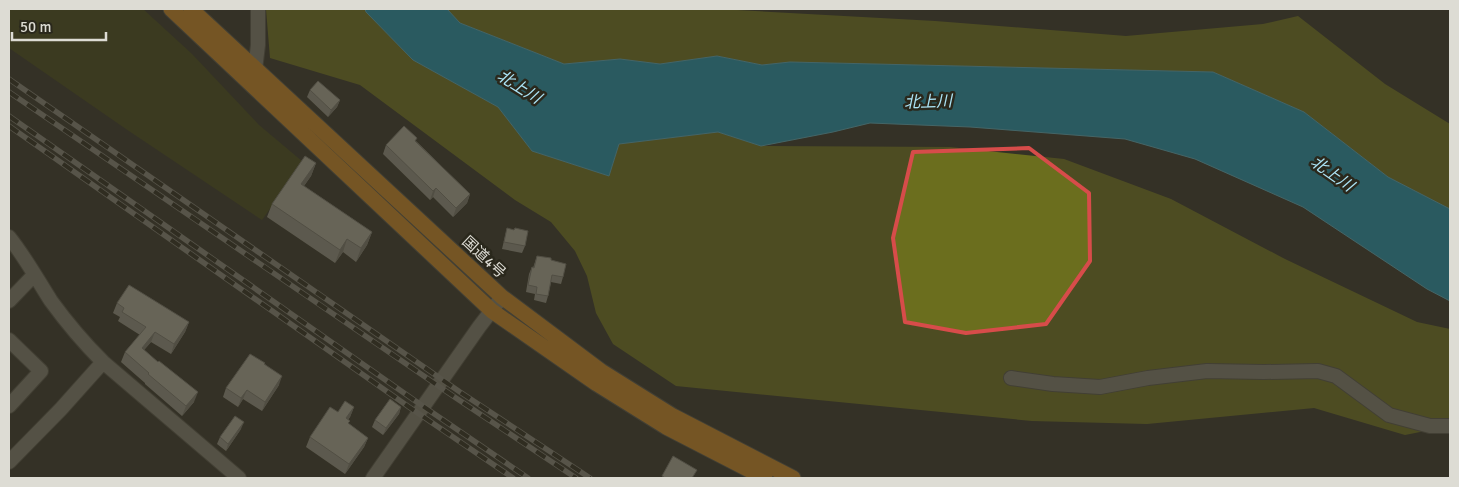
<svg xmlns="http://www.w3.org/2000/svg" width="1459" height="487" font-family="Signika,'Noto Sans JP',sans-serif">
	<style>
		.green { fill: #434619 }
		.forest { fill: #6b6e1e }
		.water { fill: #1e8ca7; stroke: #57a4b4 }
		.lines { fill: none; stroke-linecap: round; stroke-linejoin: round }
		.minor-casing { stroke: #525045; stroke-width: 16 }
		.highway-casing { stroke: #525045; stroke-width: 17 }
		.minor { stroke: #7b796a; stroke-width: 14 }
		.highway { stroke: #c38223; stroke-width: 15 }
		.rail-casing { stroke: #807f74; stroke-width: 5.5 }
		.rail { stroke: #2a281c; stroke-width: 4; stroke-dasharray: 11; stroke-linecap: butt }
		.wall { fill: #8d8b7e }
		.shaded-wall { fill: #737167 }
		.building { fill: #a4a293; stroke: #737167 }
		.marked { fill: none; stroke: #d74c4a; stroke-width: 4; stroke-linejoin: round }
		.labels { text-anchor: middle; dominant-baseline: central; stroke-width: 5; stroke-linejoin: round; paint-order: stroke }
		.street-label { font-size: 15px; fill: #dddcd4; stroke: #2a281c }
		.water-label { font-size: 16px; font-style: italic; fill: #ace4f6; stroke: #2a281c }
	</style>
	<rect width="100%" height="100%" fill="#343226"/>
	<!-- green -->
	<path class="green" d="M 9,9 L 143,9 L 192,54 L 259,125 L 303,162 L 262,220 L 126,129 L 9,48 Z"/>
	<!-- forest -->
	<path class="forest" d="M 266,9 L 365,9 L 366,12 L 413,60 L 498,107 L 532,151 L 609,176 L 619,144 L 718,132 L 761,146 L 950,147 L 1064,159 L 1171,199 L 1285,259 L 1417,322 L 1450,329 L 1450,426 L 1405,435 L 1314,408 L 1147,424 L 1032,421 L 676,386 L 613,344 L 596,313 L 587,276 L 575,251 L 551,222 L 515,200 L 360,85 L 270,58 Z
		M 447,9 L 719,9 L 935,21 L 1126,36 L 1263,24 L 1298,16 L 1385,84 L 1450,124 L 1450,209 L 1388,177 L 1304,112 L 1213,72 L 790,62 L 762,65 L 717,56 L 660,64 L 620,59 L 564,64 L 460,23 Z"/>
	<!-- water -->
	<path class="water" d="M 365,9 L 447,9 L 460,23 L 564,64 L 620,59 L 660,64 L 717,56 L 762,65 L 790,62 L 1213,72 L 1304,112 L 1388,177 L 1450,209 L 1450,301 L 1427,289 L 1303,207 L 1195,159 L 1125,139 L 970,127 L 870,123 L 833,132 L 761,146 L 718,132 L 619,144 L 609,176 L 532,151 L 498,107 L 413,60 L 366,12 Z"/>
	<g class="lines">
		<defs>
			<path id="minor" d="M 254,78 L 258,45 L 258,9
				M 9,237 C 25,257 37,279 51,301 C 67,323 84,343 103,362 L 239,478
				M 9,301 L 34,275
				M 9,340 L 41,371 L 9,406
				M 1011,378 L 1053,384 L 1100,387 L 1148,378 L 1207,371 L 1264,372 L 1318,371 L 1336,376 L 1389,415 L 1430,426 L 1450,426
				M 9,462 L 61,409 L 103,362
				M 373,478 L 479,327 L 502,297"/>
			<path id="highway" d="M 171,9 L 492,311 L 597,384 L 666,427 L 765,478
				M 191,9 L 502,297 L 601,371 L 673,416 L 793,478"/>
		</defs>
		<!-- minor casing -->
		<use href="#minor" class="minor-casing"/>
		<!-- highway casing -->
		<use href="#highway" class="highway-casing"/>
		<!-- minor -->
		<use href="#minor" class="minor"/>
		<!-- highway -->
		<use href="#highway" class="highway"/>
		<defs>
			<path id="rail" d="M 9,79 L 460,392 L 590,478
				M 9,92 L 456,398 L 576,478
				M 9,116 L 414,400 L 528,478
				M 9,126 L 409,407 L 513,478"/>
		</defs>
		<!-- rail casing -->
		<use href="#rail" class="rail-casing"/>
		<!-- rail -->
		<use href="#rail" class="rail"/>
	</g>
	<!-- wall -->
	<path class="wall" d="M 310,90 L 340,100 L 337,107 L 328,117 L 307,97 Z
		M 416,141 L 470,194 L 467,203 L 453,217 L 433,197 L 430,200 L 383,154 L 386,145 Z
		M 316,163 L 311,176 L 304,186 L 372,232 L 367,245 L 356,262 L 343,252 L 335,263 L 267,217 L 272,204 Z
		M 507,228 L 525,246 L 522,253 L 502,249 Z
		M 537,256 L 551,260 L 563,277 L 561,284 L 551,282 L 548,296 L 546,303 L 534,300 L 535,294 L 526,292 L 529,274 L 532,267 L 533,268 Z
		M 117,303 L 189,322 L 185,332 L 171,354 L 151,342 L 144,350 L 194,402 L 182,416 L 145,384 L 145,383 L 121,362 L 125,352 L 140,335 L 118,321 L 120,317 L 113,313 Z
		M 265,364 L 279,385 L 262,411 L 243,399 L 238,407 L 223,397 L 226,388 Z
		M 354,407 L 350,417 L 348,420 L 349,424 L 368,438 L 364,447 L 345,474 L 306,447 L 310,437 L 338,412 Z
		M 401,407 L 399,414 L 383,435 L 372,427 L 375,420 Z
		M 241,429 L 226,451 L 217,444 L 220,437 Z"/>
	<!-- shaded-wall -->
	<path class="shaded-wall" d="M 340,100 L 337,107 L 328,117 L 331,110 Z
		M 316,163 L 311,176 L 296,197 L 301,184 Z
		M 436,188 L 433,197 L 430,200 L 433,191 Z
		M 470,194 L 467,203 L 453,217 L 456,208 Z
		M 372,232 L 367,245 L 356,262 L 361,248 Z
		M 347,239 L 343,252 L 335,263 L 340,250 Z
		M 189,322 L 185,332 L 171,354 L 174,344 Z
		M 155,332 L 151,342 L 138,357 L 142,348 Z
		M 282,376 L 279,385 L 262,411 L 265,402 Z
		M 247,390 L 243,399 L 238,407 L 241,398 Z
		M 198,392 L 194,402 L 182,416 L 186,406 Z
		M 354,407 L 350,417 L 342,428 L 346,418 Z
		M 401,407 L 399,414 L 383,435 L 386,428 Z
		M 244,422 L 241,429 L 226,451 L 228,444 Z
		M 368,438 L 364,447 L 345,474 L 349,464 Z"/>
	<!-- building -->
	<path class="building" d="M 318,81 L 340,100 L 331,110 L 310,90 Z
		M 404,126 L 417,138 L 415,141 L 470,194 L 456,208 L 436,188 L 433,191 L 386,145 Z
		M 305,156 L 316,163 L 301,184 L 372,232 L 361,248 L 347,239 L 340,250 L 272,204 Z
		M 507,228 L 514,230 L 515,228 L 528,231 L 525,246 L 504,242 Z
		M 537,256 L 551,258 L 551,260 L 566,264 L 563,277 L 552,275 L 548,296 L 536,294 L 537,287 L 528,285 L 532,267 L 534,268 Z
		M 129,285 L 189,322 L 174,344 L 155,332 L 142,348 L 158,362 L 159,361 L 198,392 L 186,406 L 148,374 L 149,373 L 125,352 L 146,327 L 122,312 L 124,308 L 117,303 Z
		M 250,354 L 265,363 L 264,364 L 282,376 L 265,402 L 247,390 L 241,398 L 226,388 Z
		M 390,399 L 401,407 L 386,428 L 375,420 Z
		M 345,401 L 354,407 L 346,418 L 350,421 L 348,423 L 368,438 L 349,464 L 310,437 L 330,407 L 338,412 Z
		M 235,416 L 244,422 L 228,444 L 220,437 Z
		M 673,456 L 697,470 L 692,478 L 665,478 L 662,476 Z"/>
	<!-- marked area -->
	<path d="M0 0H1459V487H0ZM 1029,148 L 1089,193 L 1090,261 L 1046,324 L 966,333 L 905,322 L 893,238 L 913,152 Z" fill="#343226" fill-opacity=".55" fill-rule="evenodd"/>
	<path class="marked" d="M 1029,148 L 1089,193 L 1090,261 L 1046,324 L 966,333 L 905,322 L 893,238 L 913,152 Z"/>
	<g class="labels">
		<!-- street labels -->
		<g class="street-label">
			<text transform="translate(484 257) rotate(43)">国道4号</text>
		</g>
		<!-- water labels -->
		<g class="water-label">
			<text transform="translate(519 87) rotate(32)">北上川</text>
			<text transform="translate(928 102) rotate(-2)">北上川</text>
			<text transform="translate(1332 174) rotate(35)">北上川</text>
		</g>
	</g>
	<!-- border -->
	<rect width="1459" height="487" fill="none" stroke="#dddcd4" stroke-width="20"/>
	<!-- scale -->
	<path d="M12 32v8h94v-8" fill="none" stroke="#dddcd4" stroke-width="2.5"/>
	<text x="20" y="32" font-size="15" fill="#dddcd4" stroke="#2a281c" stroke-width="4" paint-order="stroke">50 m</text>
</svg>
